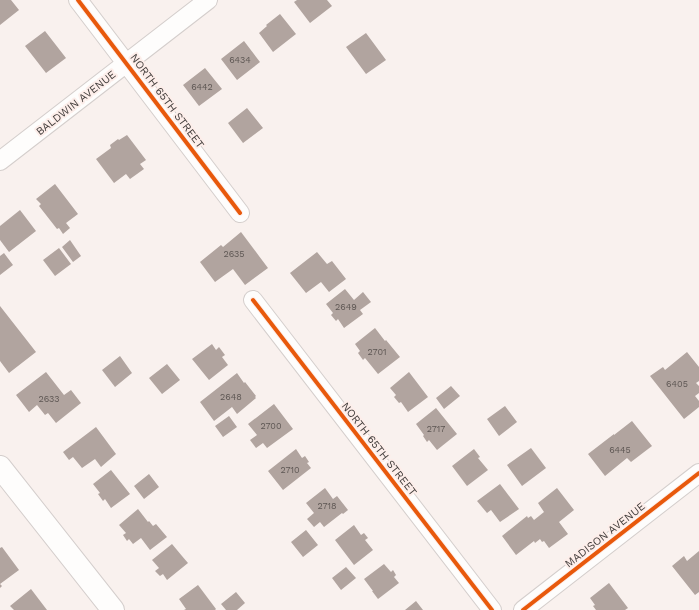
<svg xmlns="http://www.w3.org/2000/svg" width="699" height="610" font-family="'Work Sans',sans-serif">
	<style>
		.building { fill: #b1a49f }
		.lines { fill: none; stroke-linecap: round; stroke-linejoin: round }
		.street-casing { stroke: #d4cecc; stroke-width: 20 }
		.secondary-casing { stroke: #d4cecc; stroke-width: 24 }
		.street { stroke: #fefdfc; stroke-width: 18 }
		.secondary { stroke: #fefdfc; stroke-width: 22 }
		.cycleway-casing { stroke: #fdeeea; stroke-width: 6 }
		.cycleway { stroke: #e8590c; stroke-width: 4 }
		.labels { text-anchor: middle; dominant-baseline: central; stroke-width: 4; stroke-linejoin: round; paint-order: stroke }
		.number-label { font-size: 9px; fill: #5d5653 }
		.street-label { font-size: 11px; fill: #413c3a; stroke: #fdeeea }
	</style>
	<rect width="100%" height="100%" fill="#f9f1ee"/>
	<!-- building -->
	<path class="building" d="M 0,0 L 11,0 L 19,10 L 0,25 Z
		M 297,0 L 327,0 L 332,6 L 310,23 L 294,2 Z
		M 280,14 L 296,34 L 273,52 L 259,33 L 267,26 L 266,25 Z
		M 45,31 L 66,58 L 46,73 L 25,46 Z
		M 366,33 L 386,60 L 366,74 L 346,47 Z
		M 244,41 L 260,62 L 237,80 L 221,59 Z
		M 205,68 L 222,89 L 199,106 L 183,85 Z
		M 247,108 L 263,128 L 243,143 L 228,123 Z
		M 127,135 L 146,160 L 140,164 L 144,169 L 130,179 L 126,174 L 114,183 L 96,159 L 111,148 L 110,145 L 118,139 L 119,140 Z
		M 55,184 L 78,214 L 66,223 L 70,228 L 63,234 L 59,228 L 57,229 L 39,206 L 41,204 L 36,199 Z
		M 20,210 L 36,231 L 9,252 L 0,240 L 0,226 Z
		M 241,232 L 268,268 L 245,285 L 233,269 L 215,282 L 200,262 L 221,245 L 223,247 Z
		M 70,240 L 81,256 L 73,262 L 62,247 Z
		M 59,248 L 71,264 L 55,276 L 43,260 Z
		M 317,252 L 327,264 L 332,261 L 346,279 L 329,292 L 321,282 L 306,293 L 290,273 Z
		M 4,253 L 13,265 L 0,275 L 0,256 Z
		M 345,289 L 354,300 L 363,292 L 371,302 L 360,310 L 363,314 L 344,328 L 338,319 L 336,321 L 331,315 L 333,313 L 326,304 Z
		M 0,306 L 36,352 L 9,373 L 0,361 Z
		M 375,328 L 385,341 L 386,340 L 400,357 L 378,374 L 365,358 L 363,360 L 358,353 L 360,351 L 355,344 Z
		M 212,344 L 216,350 L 219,347 L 225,355 L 222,357 L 228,365 L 209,380 L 192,359 Z
		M 687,352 L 699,367 L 699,381 L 696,383 L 699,386 L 699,393 L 695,396 L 699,401 L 699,407 L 684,419 L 650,376 L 663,367 L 665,370 Z
		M 120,356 L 132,373 L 115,387 L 102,370 Z
		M 167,364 L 180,380 L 162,394 L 149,378 Z
		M 46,372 L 64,395 L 71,390 L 81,403 L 56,423 L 48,413 L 45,415 L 37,405 L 29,412 L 16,395 Z
		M 409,372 L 428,397 L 408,412 L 401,402 L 399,403 L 394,397 L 396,395 L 390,388 Z
		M 237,373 L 244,383 L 245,382 L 256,396 L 255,397 L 256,398 L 237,414 L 232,407 L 214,421 L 200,402 Z
		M 451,386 L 460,396 L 444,409 L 436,398 Z
		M 274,404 L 293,429 L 267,448 L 263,443 L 256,448 L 250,440 L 257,435 L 248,424 Z
		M 505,406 L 517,422 L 499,436 L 487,419 Z
		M 436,408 L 457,434 L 437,450 L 429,440 L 427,442 L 423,436 L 424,435 L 416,424 Z
		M 229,416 L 237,427 L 223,437 L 215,426 Z
		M 632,421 L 652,446 L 631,462 L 627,458 L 605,476 L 588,454 L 614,434 L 614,435 Z
		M 96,427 L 116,454 L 101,467 L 95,459 L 82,468 L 73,457 L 69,460 L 63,452 Z
		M 531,448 L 546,468 L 522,486 L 507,465 Z
		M 296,449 L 302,458 L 305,456 L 309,462 L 307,463 L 311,468 L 283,490 L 268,471 Z
		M 474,449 L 480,457 L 478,458 L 488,470 L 467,486 L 452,466 Z
		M 111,470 L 130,494 L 111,508 L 105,499 L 103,501 L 98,494 L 100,493 L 93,484 Z
		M 149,474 L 159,487 L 144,499 L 134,486 Z
		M 500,484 L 519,509 L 500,522 L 491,510 L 487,513 L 477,501 Z
		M 325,488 L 333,499 L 337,496 L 348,510 L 343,514 L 342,513 L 324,527 L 320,522 L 314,527 L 307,519 L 314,513 L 306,503 Z
		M 557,488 L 574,510 L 559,522 L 568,534 L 549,548 L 544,541 L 542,542 L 540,539 L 535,543 L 534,541 L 516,555 L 502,536 L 527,516 L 528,518 L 531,516 L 534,520 L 544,512 L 538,503 Z
		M 138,509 L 148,522 L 149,521 L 153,526 L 156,524 L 167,537 L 150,550 L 141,538 L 133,544 L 129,539 L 127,541 L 123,535 L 126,533 L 119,525 Z
		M 354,525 L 361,535 L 364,533 L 368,538 L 365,540 L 373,550 L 354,565 L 335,540 Z
		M 306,530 L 318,545 L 303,557 L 291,542 Z
		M 172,544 L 182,556 L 188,563 L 167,580 L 163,574 L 160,576 L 155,571 L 159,568 L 152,560 Z
		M 2,547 L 19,570 L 0,584 L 2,586 L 0,588 L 0,548 Z
		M 699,551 L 699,592 L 695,595 L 672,566 L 684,556 L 687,561 Z
		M 384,564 L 391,572 L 393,570 L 396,575 L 394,577 L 399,583 L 378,599 L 372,591 L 373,591 L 364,579 Z
		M 346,567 L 356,578 L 341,590 L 332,578 Z
		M 609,583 L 628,608 L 625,610 L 596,610 L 593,606 L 595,605 L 590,598 Z
		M 198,585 L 216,609 L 215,610 L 184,610 L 186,609 L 179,599 Z
		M 31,589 L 47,610 L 14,610 L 10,606 Z
		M 236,592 L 245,603 L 237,610 L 226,610 L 221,604 Z
		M 416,601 L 423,610 L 405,610 Z"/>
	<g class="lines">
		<defs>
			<path id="street" d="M 78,0 L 240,213
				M 0,161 L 208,0
				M 253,300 L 492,610
				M 523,610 L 699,473"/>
			<path id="secondary" d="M 0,467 L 113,610"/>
		</defs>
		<!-- street casing -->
		<use href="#street" class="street-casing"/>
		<!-- secondary casing -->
		<use href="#secondary" class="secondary-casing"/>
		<!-- street -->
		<use href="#street" class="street"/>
		<!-- secondary -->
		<use href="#secondary" class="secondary"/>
		<defs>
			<path id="cycleway" d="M 78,0 L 240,213
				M 253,300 L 492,610
				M 523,610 L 699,473"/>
		</defs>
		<!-- cycleway casing -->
		<use href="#cycleway" class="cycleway-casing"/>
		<!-- cycleway -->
		<use href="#cycleway" class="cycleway"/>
	</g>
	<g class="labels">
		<!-- number labels -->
		<g class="number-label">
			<text x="240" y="60">6434</text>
			<text x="202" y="87">6442</text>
			<text x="234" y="254">2635</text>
			<text x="346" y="307">2649</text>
			<text x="377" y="352">2701</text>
			<text x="677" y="384">6405</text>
			<text x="231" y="397">2648</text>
			<text x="49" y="399">2633</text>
			<text x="271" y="426">2700</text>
			<text x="436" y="429">2717</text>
			<text x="620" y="450">6445</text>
			<text x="290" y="470">2710</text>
			<text x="327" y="506">2718</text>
		</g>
		<!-- street labels -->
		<g class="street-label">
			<text transform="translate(167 101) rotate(53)">NORTH 65TH STREET</text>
			<text transform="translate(76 103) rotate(-38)">BALDWIN AVENUE</text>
			<text transform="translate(379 449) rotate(52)">NORTH 65TH STREET</text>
			<text transform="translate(605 535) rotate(-38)">MADISON AVENUE</text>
		</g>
	</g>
</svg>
